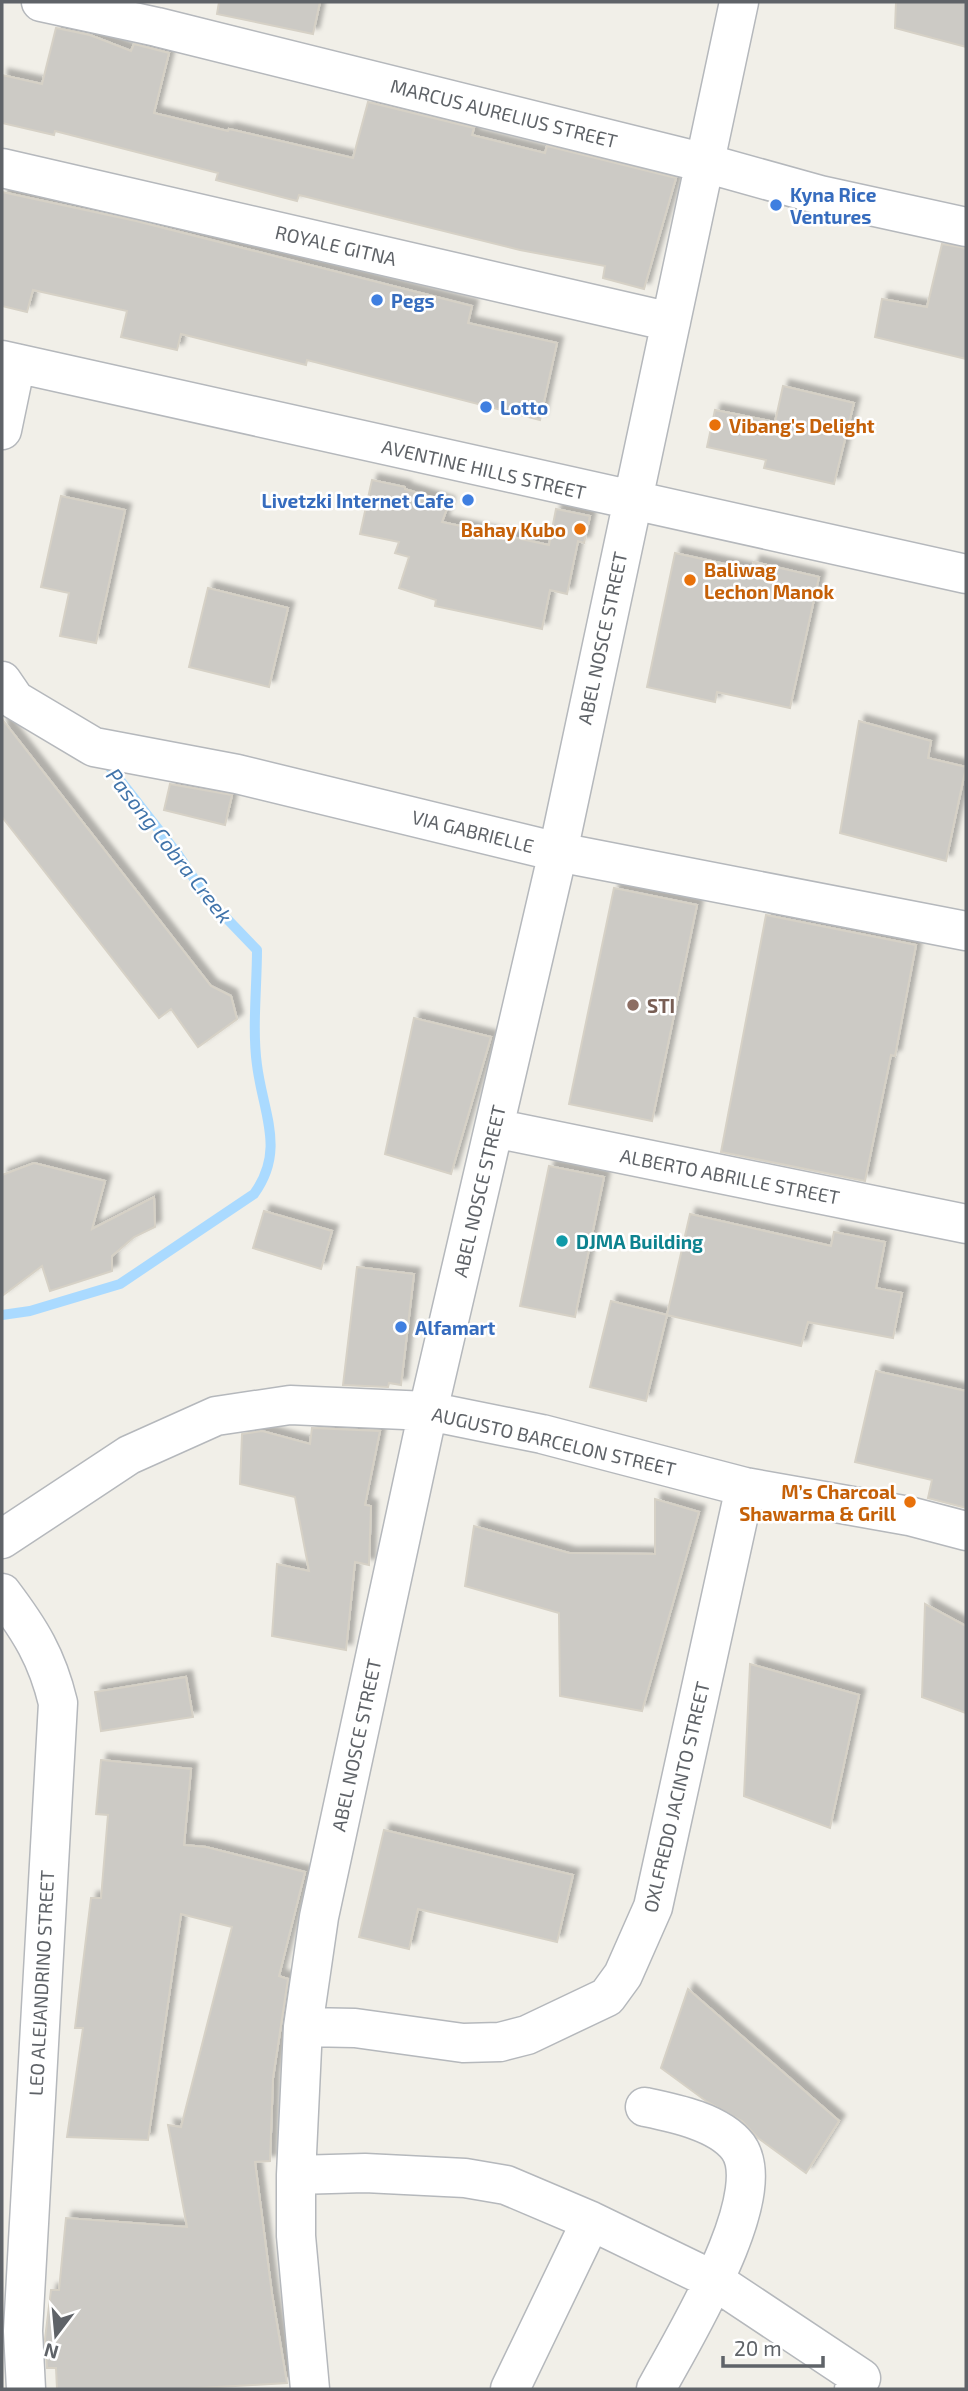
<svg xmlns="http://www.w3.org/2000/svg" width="968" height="2391" font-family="'Exo 2',sans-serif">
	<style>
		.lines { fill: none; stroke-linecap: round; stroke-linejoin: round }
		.stream { stroke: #aadaff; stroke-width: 10 }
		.building { fill: #cccac5; stroke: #d6d1c6; stroke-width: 2; filter: url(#shadow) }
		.minor-casing { stroke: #b5b8bc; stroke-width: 41 }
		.minor { stroke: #fff; stroke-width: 38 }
		.shop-dot { fill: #3f7fe0; stroke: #fff; stroke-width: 2.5 }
		.food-dot { fill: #e8710a; stroke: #fff; stroke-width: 2.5 }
		.education-dot { fill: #8d6e63; stroke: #fff; stroke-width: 2.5 }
		.culture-dot { fill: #0f9aa8; stroke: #fff; stroke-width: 2.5 }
		.labels { text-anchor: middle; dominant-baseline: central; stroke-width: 5; stroke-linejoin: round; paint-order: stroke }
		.street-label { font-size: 19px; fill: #5f6368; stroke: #fff }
		.shop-label { font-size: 19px; font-weight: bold; fill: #366cbe; stroke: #fff; text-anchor: start }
		.food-label { font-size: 19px; font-weight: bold; fill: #c56008; stroke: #fff; text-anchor: start }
		.education-label { font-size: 19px; font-weight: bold; fill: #785e54; stroke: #fff; text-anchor: start }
		.culture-label { font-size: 19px; font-weight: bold; fill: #0d838f; stroke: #fff; text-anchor: start }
		.water-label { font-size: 21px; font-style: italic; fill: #4174aa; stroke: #fff }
	</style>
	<defs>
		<filter id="shadow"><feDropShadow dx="6" dy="-6" stdDeviation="2" flood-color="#0004"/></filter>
	</defs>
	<rect width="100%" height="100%" fill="#f1efe8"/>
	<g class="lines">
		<!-- stream -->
		<path class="stream" d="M 2,1315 L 30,1311 L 120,1284 L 254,1194 C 286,1150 263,1113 257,1065 C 252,1030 257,986 257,950 L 207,898 L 177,853 L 105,761"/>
	</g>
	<!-- building -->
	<path class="building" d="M 219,2 L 320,2 L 313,34 L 217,14 Z
		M 896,2 L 966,2 L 966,47 L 895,28 Z
		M 56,28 L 90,35 L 131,51 L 134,44 L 169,53 L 154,113 L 228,131 L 229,129 L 353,158 L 368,102 L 474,128 L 472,135 L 545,153 L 547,146 L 676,178 L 644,289 L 603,278 L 605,266 L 520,250 L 299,195 L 297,201 L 216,180 L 218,173 L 55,131 L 54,135 L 2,123 L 2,75 L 42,84 Z
		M 2,192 L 136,221 L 472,306 L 468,323 L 557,343 L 540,420 L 307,360 L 306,365 L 181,334 L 177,350 L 121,337 L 127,311 L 33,290 L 27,312 L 2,306 Z
		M 942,244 L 966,248 L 966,359 L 875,337 L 882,299 L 927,307 Z
		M 783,386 L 854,403 L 834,484 L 764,468 L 766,460 L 707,447 L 715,410 L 775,422 Z
		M 372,480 L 405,487 L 405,489 L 449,503 L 442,522 L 549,545 L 556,509 L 590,516 L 584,543 L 578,541 L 567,594 L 550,590 L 542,629 L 435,606 L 436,600 L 399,588 L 409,557 L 395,553 L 399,542 L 360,534 Z
		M 61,496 L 125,510 L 96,643 L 60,636 L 69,593 L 41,587 Z
		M 675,553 L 752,570 L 754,562 L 819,577 L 790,708 L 717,692 L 715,702 L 647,687 Z
		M 208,588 L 288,608 L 269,687 L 189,667 Z
		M 2,719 L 211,986 L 231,996 L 237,1019 L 198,1047 L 171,1009 L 159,1018 L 2,817 Z
		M 859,721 L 931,741 L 928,758 L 966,767 L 946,861 L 840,833 Z
		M 170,784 L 232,795 L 225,825 L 164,810 Z
		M 614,888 L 697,905 L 652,1121 L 569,1104 Z
		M 766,915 L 916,945 L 895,1056 L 891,1055 L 865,1181 L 721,1152 Z
		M 414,1018 L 491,1037 L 451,1174 L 385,1154 Z
		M 34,1163 L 105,1181 L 92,1229 L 154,1197 L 155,1227 L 134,1237 L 112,1256 L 112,1271 L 50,1291 L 42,1266 L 2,1296 L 2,1175 Z
		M 549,1166 L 604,1177 L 575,1317 L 520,1306 Z
		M 264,1211 L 332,1231 L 321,1269 L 253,1248 Z
		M 690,1214 L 831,1246 L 834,1232 L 885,1242 L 876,1288 L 902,1293 L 893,1338 L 808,1322 L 801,1346 L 667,1315 Z
		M 357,1267 L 414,1274 L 401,1385 L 389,1383 L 388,1387 L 343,1385 Z
		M 611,1301 L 667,1315 L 646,1401 L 590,1387 Z
		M 876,1371 L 966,1391 L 966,1508 L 928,1498 L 932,1480 L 855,1462 Z
		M 312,1428 L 380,1431 L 365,1505 L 371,1506 L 369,1565 L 355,1562 L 346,1650 L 272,1636 L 277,1564 L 309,1571 L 295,1497 L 240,1484 L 242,1434 L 262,1431 L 310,1444 Z
		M 655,1499 L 699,1512 L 642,1711 L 560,1696 L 559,1613 L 465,1586 L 474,1526 L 569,1553 L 655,1554 Z
		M 925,1604 L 966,1626 L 966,1713 L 922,1697 Z
		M 750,1664 L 859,1695 L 830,1828 L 744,1796 Z
		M 186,1677 L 193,1717 L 101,1731 L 95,1692 Z
		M 101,1760 L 191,1769 L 184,1845 L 206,1847 L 305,1872 L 279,1976 L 288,1979 L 273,2078 L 270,2161 L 255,2162 L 272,2294 L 287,2383 L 183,2389 L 57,2389 L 56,2368 L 47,2368 L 45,2339 L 51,2290 L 59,2290 L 66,2218 L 187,2227 L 168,2125 L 181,2127 L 232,1927 L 181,1914 L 148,2140 L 67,2137 L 83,2028 L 75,2028 L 91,1898 L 101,1898 L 108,1815 L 96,1814 Z
		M 384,1830 L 573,1875 L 557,1942 L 418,1909 L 409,1949 L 359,1937 Z
		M 688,1989 L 839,2121 L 806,2173 L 758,2138 L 742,2121 L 706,2101 L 661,2068 Z"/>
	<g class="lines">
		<defs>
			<path id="minor" d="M 41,2 L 157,27 L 705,163 L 820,195 L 966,227
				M 2,168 L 671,322
				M 2,360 L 966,574
				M 2,430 L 16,363
				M 2,681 L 15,700 L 94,747 L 237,774 L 558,852 L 966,931
				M 494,1128 L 966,1224
				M 2,1539 L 129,1455 L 216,1416 L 290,1405 L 428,1411 L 542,1434 L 745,1487 L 909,1516 L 966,1531
				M 2,1593 C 30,1630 47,1657 58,1703 L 23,2331 L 26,2389
				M 303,2027 L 355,2028 L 463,2043 L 500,2042 L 527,2035 L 607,1997 L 623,1975 L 653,1907 L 745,1487
				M 645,2107 C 674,2113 719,2122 738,2147 C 773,2195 681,2342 656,2389
				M 296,2175 L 365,2173 L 465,2178 L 506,2185 L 591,2221 L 715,2281 L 861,2378 L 854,2389
				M 310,2389 L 296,2236 L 296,2175 L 303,2027 L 319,1917 L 428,1411 L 558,852 L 739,2
				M 510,2389 L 591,2221"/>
		</defs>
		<!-- minor casing -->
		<use href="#minor" class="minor-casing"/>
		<!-- minor -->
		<use href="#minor" class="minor"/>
	</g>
	<!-- markers -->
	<g class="shop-dot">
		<circle cx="776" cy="205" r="7"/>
		<circle cx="377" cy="300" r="7"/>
		<circle cx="486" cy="407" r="7"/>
		<circle cx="468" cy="500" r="7"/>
		<circle cx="401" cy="1327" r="7"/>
	</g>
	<g class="food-dot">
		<circle cx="715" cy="425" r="7"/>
		<circle cx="580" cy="529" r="7"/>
		<circle cx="690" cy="580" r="7"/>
		<circle cx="910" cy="1502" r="7"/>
	</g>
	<circle class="education-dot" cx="633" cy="1005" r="7"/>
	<circle class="culture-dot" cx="562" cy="1241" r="7"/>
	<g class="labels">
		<!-- street labels -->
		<g class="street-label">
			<text transform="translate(504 113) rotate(14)">MARCUS AURELIUS STREET</text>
			<text transform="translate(336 245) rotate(13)">ROYALE GITNA</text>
			<text transform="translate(484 469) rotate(13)">AVENTINE HILLS STREET</text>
			<text transform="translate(602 638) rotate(-78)">ABEL NOSCE STREET</text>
			<text transform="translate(473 831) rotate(14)">VIA GABRIELLE</text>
			<text transform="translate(730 1176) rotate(11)">ALBERTO ABRILLE STREET</text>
			<text transform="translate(479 1191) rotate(-77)">ABEL NOSCE STREET</text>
			<text transform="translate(554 1441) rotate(13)">AUGUSTO BARCELON STREET</text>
			<text transform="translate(356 1745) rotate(-78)">ABEL NOSCE STREET</text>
			<text transform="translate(676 1797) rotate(-77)">OXLFREDO JACINTO STREET</text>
			<text transform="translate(41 1983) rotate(-87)">LEO ALEJANDRINO STREET</text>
		</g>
		<!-- shop labels -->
		<g class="shop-label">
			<text x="790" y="194">Kyna Rice<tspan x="790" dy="22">Ventures</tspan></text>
			<text x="391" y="300">Pegs</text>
			<text x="500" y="407">Lotto</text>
			<text x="454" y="500" text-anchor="end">Livetzki Internet Cafe</text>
			<text x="415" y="1327">Alfamart</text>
		</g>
		<!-- food labels -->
		<g class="food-label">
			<text x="729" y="425">Vibang's Delight</text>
			<text x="566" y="529" text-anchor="end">Bahay Kubo</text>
			<text x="704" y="569">Baliwag<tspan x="704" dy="22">Lechon Manok</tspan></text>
			<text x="896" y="1491" text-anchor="end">M’s Charcoal<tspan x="896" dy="22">Shawarma &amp; Grill</tspan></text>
		</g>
		<!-- education labels -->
		<g class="education-label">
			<text x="647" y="1005">STI</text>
		</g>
		<!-- culture labels -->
		<g class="culture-label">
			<text x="576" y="1241">DJMA Building</text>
		</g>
		<!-- water labels -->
		<g class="water-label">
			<text transform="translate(170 845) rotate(52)">Pasong Cobra Creek</text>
		</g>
	</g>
	<!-- border -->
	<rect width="968" height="2391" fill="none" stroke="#5f6368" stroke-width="7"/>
	<!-- north arrow -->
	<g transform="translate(56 2335) rotate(196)" stroke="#ffffff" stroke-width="5" paint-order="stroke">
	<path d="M0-5L12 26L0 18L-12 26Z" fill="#5f6368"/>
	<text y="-10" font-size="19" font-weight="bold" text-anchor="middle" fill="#5f6368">N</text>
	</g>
	<!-- scale -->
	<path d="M723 2356v10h100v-10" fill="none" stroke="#5f6368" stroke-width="3.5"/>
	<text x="734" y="2356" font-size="21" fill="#5f6368" stroke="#ffffff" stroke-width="5" paint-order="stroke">20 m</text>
</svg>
